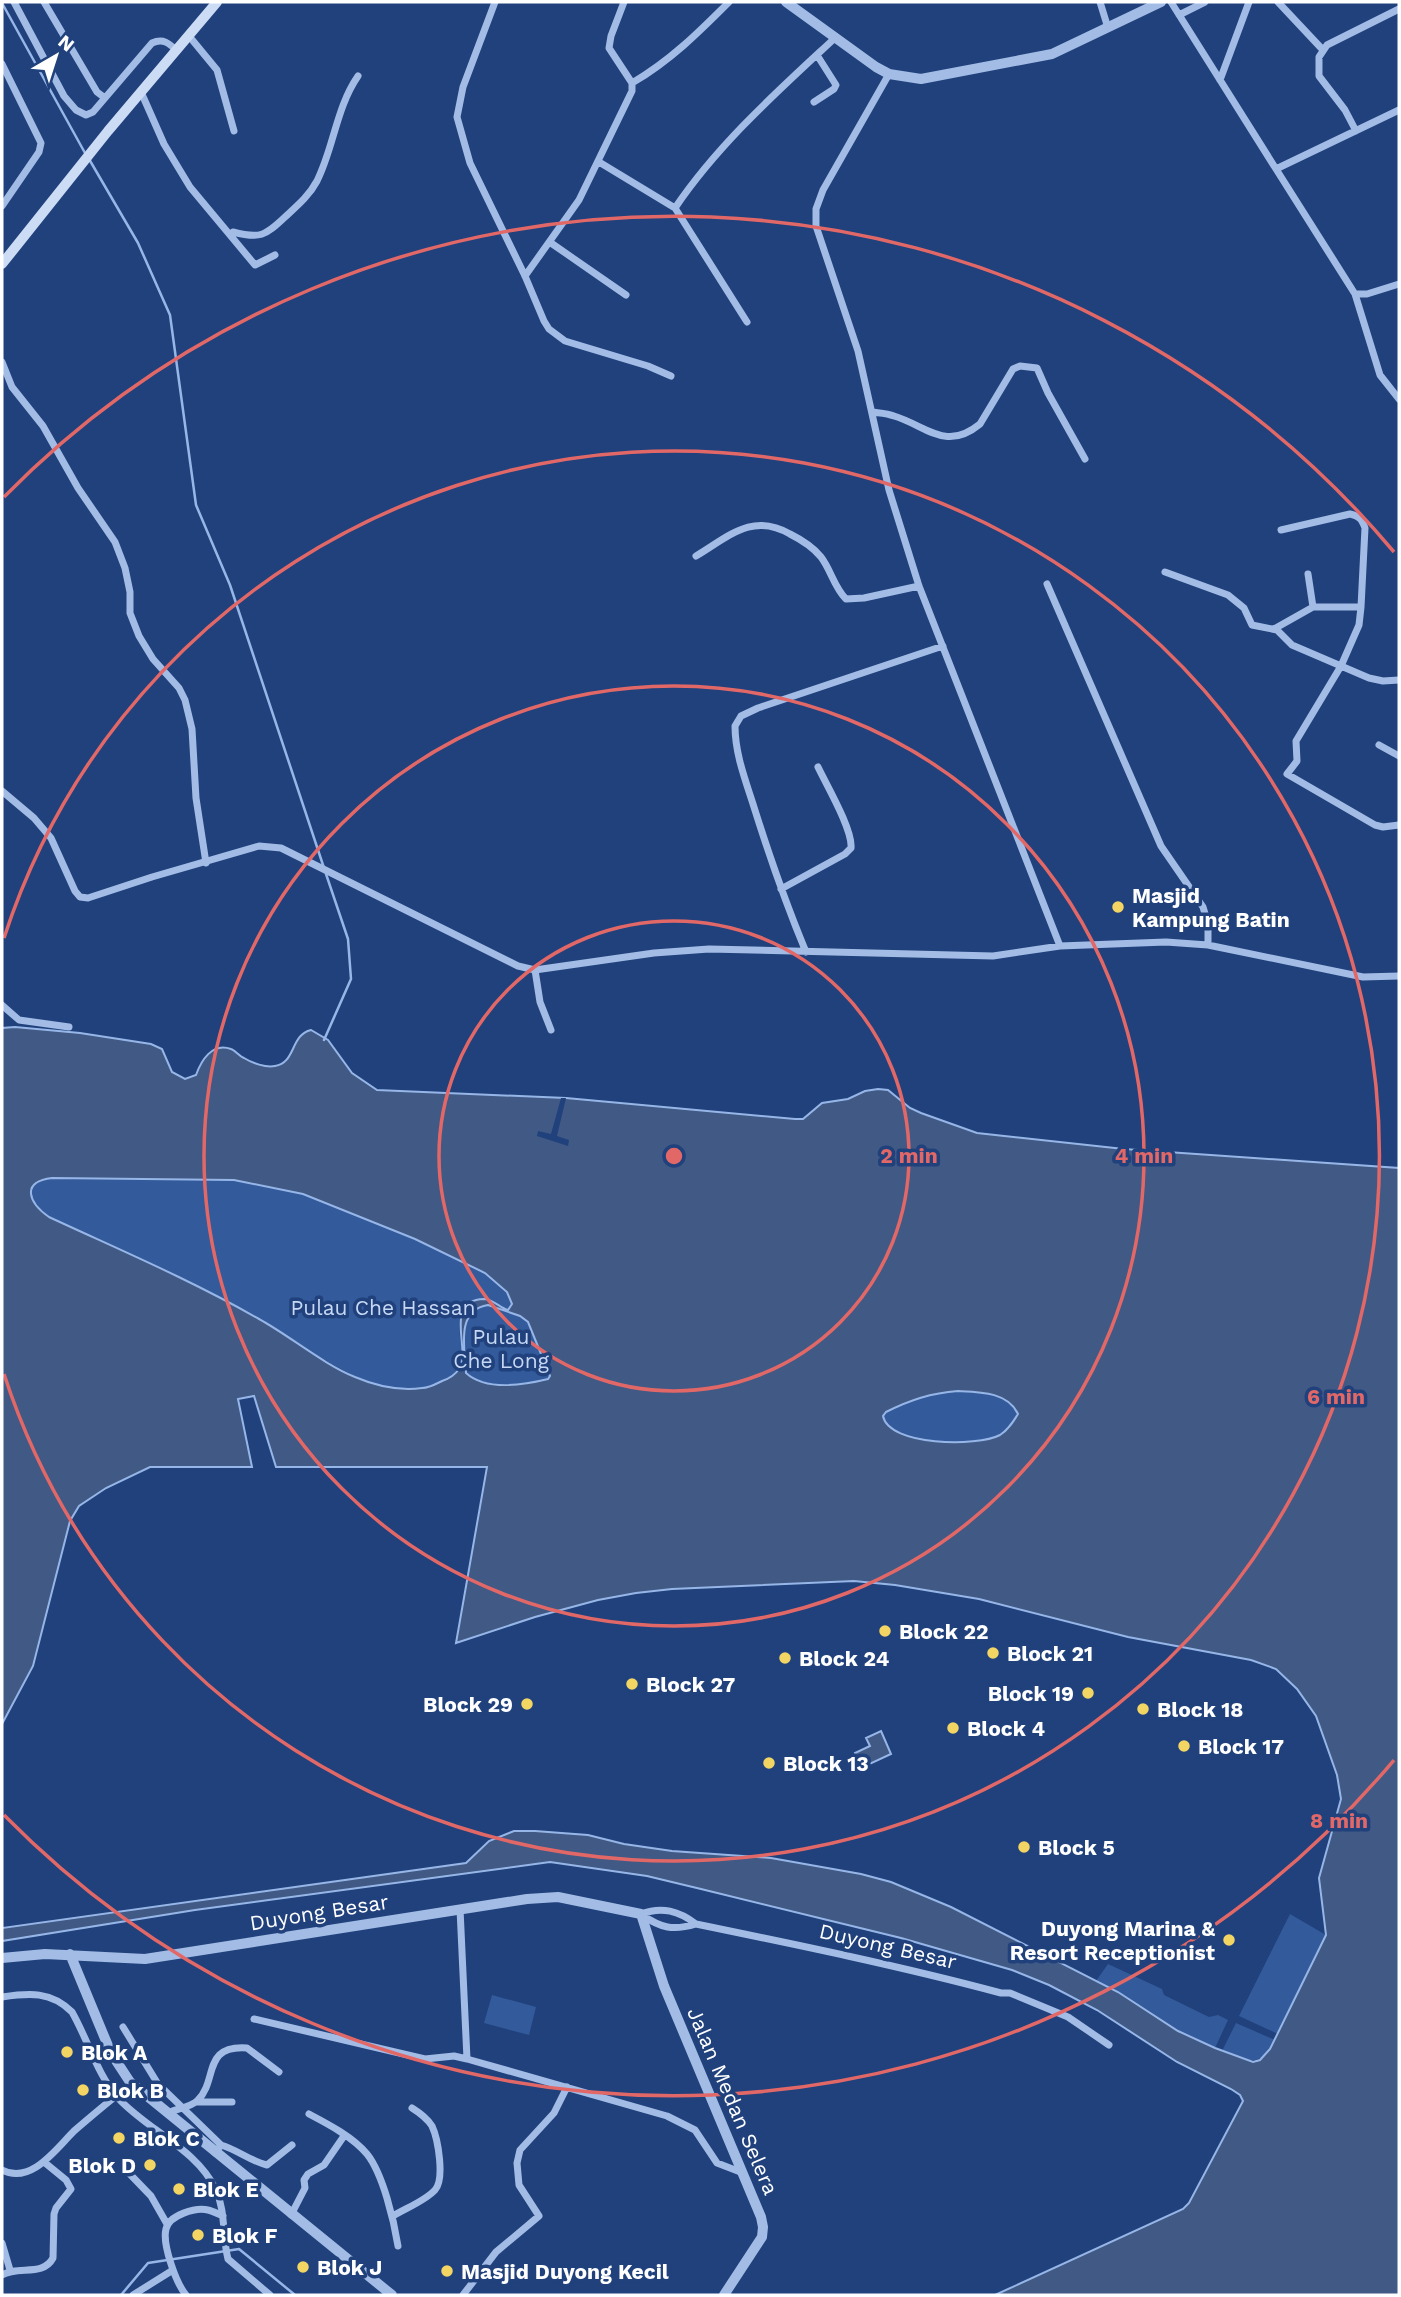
<svg xmlns="http://www.w3.org/2000/svg" width="1401" height="2297" font-family="'Work Sans',sans-serif">
	<style>
		.green { fill: #335a9a }
		.water { fill: #415985; stroke: #97b6e8; stroke-width: 2; fill-rule: evenodd }
		.pier { fill: #20417c }
		.lines { fill: none; stroke-linecap: round; stroke-linejoin: round }
		.stream { stroke: #97b6e8; stroke-width: 2.5 }
		.minor { stroke: #a3bce6; stroke-width: 7 }
		.tertiary { stroke: #a3bce6; stroke-width: 10 }
		.secondary { stroke: #cddcf5; stroke-width: 10 }
		.ring { fill: none; stroke: #e26868; stroke-width: 3.5 }
		.poi-dot { fill: #f3d564; stroke: #20417c; stroke-width: 2.5 }
		.labels { text-anchor: middle; dominant-baseline: central; stroke-width: 7; stroke-linejoin: round; paint-order: stroke }
		.poi-label { font-size: 21px; font-weight: bold; fill: #fff; stroke: #20417c; text-anchor: start }
		.park-label { font-size: 21px; fill: #c7d8f5; stroke: #20417c }
		.street-label { font-size: 21px; fill: #fff; stroke: #20417c }
		.centre { fill: #e26868; stroke: #20417c; stroke-width: 3.5 }
		.ring-label { font-size: 21px; text-anchor: middle; font-weight: bold; fill: #e26868; stroke: #20417c; stroke-width: 7; stroke-linejoin: round; paint-order: stroke }
	</style>
	<rect width="100%" height="100%" fill="#20417c"/>
	<!-- green -->
	<path class="green" d="M 52,1178 L 234,1180 L 303,1194 L 336,1206 L 415,1239 L 485,1273 L 507,1292 L 512,1305 L 508,1310 L 484,1299 L 461,1316 C 461,1323 459,1331 460,1337 C 461,1348 467,1358 461,1368 C 449,1388 406,1392 386,1387 C 339,1375 301,1343 260,1319 C 192,1280 120,1250 49,1217 C 29,1203 20,1182 52,1178 Z
		M 488,1305 L 520,1316 L 528,1322 L 550,1376 L 548,1379 C 524,1386 486,1390 466,1372 C 466,1349 455,1309 488,1305 Z
		M 958,1391 C 980,1392 1008,1392 1018,1414 C 1013,1422 1008,1430 1000,1435 C 976,1447 889,1446 883,1416 L 886,1412 C 910,1400 931,1393 958,1391 Z
		M 1290,1914 L 1326,1935 L 1278,2034 L 1239,2016 Z
		M 1108,1964 L 1162,1989 L 1164,1995 L 1209,2017 L 1218,2015 L 1228,2020 L 1215,2048 L 1178,2031 L 1096,1981 Z
		M 492,1995 L 536,2007 L 529,2035 L 484,2023 Z
		M 1236,2023 L 1275,2040 C 1260,2070 1248,2060 1222,2051 Z"/>
	<!-- water -->
	<path class="water" d="M 15,1027 L 80,1033 L 151,1044 L 162,1049 L 172,1072 L 185,1079 L 196,1075 C 201,1061 212,1042 231,1049 C 235,1050 239,1056 244,1058 C 252,1063 266,1068 275,1066 C 296,1063 290,1035 311,1030 L 328,1040 L 352,1073 L 377,1090 L 566,1098 L 795,1119 L 803,1119 L 822,1103 L 848,1099 L 865,1091 L 878,1089 L 888,1090 L 910,1108 L 921,1113 L 977,1133 L 1124,1149 L 1399,1168 L 1399,2295 L 995,2295 L 1183,2209 L 1189,2203 L 1243,2101 L 1240,2095 L 1231,2089 L 1177,2062 L 1097,2010 L 1049,1985 L 1012,1970 L 901,1938 L 701,1889 L 647,1876 L 550,1862 L 195,1910 L 2,1941 L 2,1928 L 466,1863 L 489,1841 L 514,1831 L 535,1831 L 588,1835 L 624,1844 L 672,1851 L 771,1858 L 861,1874 L 891,1882 L 951,1907 L 1118,1992 L 1178,2031 L 1215,2048 L 1253,2062 L 1260,2060 L 1270,2049 L 1326,1935 L 1319,1878 L 1341,1799 L 1337,1775 L 1316,1716 L 1297,1689 L 1276,1669 L 1251,1660 L 1128,1637 L 979,1599 L 895,1585 L 854,1581 L 672,1589 L 636,1593 L 598,1600 L 535,1617 L 456,1643 L 487,1467 L 276,1467 L 254,1396 L 238,1399 L 252,1467 L 150,1467 L 106,1488 L 79,1506 L 70,1521 L 33,1666 L 2,1724 L 2,1028 ZM 52,1178 L 234,1180 L 303,1194 L 415,1239 L 485,1273 L 507,1292 L 512,1304 L 508,1310 C 500,1308 493,1299 484,1299 C 442,1300 472,1352 459,1369 C 455,1375 448,1379 442,1381 C 436,1384 429,1388 422,1388 C 399,1391 376,1386 355,1377 C 323,1364 290,1336 259,1319 C 191,1280 120,1250 49,1217 C 29,1203 20,1182 52,1178 ZM 488,1305 L 520,1316 L 528,1322 L 550,1376 L 548,1379 C 524,1385 486,1391 466,1373 C 465,1349 455,1310 488,1305 ZM 958,1391 C 980,1392 1008,1392 1018,1414 C 1013,1422 1008,1430 1000,1435 C 977,1447 889,1446 883,1416 L 886,1412 C 910,1400 931,1393 958,1391 Z
		M 881,1731 L 891,1754 L 861,1768 L 855,1753 L 870,1746 L 866,1738 Z"/>
	<!-- pier -->
	<path class="pier" d="M 561,1098 L 566,1098 L 557,1136 L 569,1140 L 568,1146 L 537,1136 L 538,1131 L 551,1134 Z"/>
	<g class="lines">
		<!-- stream -->
		<path class="stream" d="M 2,3 L 85,153
			M 89,159 L 138,243 L 170,315 L 196,505 L 230,585 L 324,868
			M 324,1040 L 351,979 L 348,939 L 326,874
			M 121,2295 L 148,2263 L 239,2249 L 295,2295"/>
		<!-- minor -->
		<path class="minor" d="M 14,2 L 64,96 L 76,110 L 86,115 L 93,112 L 152,43 C 163,38 169,43 177,51
			M 44,2 L 97,92 L 105,98
			M 495,2 L 463,87 L 457,117 L 470,163 L 525,276 L 544,321 L 549,329 L 565,341 L 648,366 L 671,376
			M 1100,2 L 1108,28
			M 1171,2 L 1276,169 L 1399,110
			M 1278,2 L 1323,50
			M 1179,15 L 1205,2
			M 189,36 L 217,70 L 234,131
			M 2,64 L 41,143 L 39,152 L 2,206
			M 889,74 L 823,190 L 816,209 L 816,226 L 858,351 L 889,490 L 919,586 L 1060,946
			M 1220,80 L 1249,2
			M 632,83 C 670,61 699,32 729,2
			M 141,92 L 164,144 L 190,187 L 255,265 L 275,255
			M 814,102 L 834,89 L 836,85 L 817,55
			M 1356,131 L 1345,110 L 1319,76 L 1319,57 L 1327,45 L 1399,9
			M 599,162 L 675,208 L 747,322
			M 1276,169 L 1355,294 L 1367,294 L 1399,284
			M 675,208 C 719,143 779,90 836,37
			M 230,235 L 233,232 C 260,239 265,236 285,217 C 297,206 309,196 317,181 C 334,147 336,108 358,76
			M 551,243 L 626,295
			M 525,276 L 579,200 L 632,91 L 632,83 L 609,48 L 611,36 L 624,2
			M 1355,294 L 1380,375 L 1399,399
			M 2,362 L 12,387 L 43,426 L 78,488 L 115,542 L 125,568 L 130,592 L 130,613 L 139,636 L 153,659 L 179,688 L 185,700 L 192,729 L 196,798 L 206,863
			M 872,412 C 879,413 887,413 894,416 C 927,426 946,452 980,424 L 1013,369 L 1020,366 L 1037,368 L 1048,393 L 1085,459
			M 1281,530 L 1350,514 C 1359,516 1362,519 1365,528 L 1361,607
			M 696,556 C 728,537 752,512 790,534 C 802,540 813,547 821,557 C 831,570 834,587 846,599 L 864,598 L 919,586
			M 1165,572 L 1228,595 L 1244,608 L 1252,625 L 1277,630 L 1292,645 L 1369,678 L 1383,681 L 1399,680
			M 1047,584 L 1161,846 L 1203,907 L 1208,924 L 1208,945
			M 1313,607 L 1361,607 L 1359,625 L 1341,666 L 1296,741 L 1297,761 L 1287,774 L 1375,825 L 1383,827 L 1399,825
			M 1274,629 L 1313,607 L 1308,574
			M 1379,745 L 1399,756
			M 2,791 L 34,818 L 51,838 L 75,891 L 80,897 L 88,898 L 152,877 L 259,846 L 281,848 L 518,966 L 535,970 L 654,953 L 709,949 L 993,956 L 1060,946 L 1166,942 L 1208,945 L 1363,977 L 1399,976
			M 781,889 L 845,854 L 851,848 C 853,830 826,784 818,767
			M 806,952 C 786,904 769,855 753,804 C 745,779 735,753 735,726 L 741,716 L 758,708 L 943,646
			M 535,970 L 540,1002 L 551,1030
			M 2,1005 L 19,1020 L 69,1027
			M 460,1909 L 467,2059 L 667,2116 L 695,2130 L 717,2163 L 743,2173
			M 641,1914 C 662,1906 679,1911 696,1924 C 798,1945 900,1966 1001,1993 L 1010,1993 L 1068,2017 L 1109,2045
			M 642,1915 C 661,1928 673,1931 696,1924
			M 2,1997 C 29,1993 51,1991 72,2012 C 88,2040 97,2074 118,2098 C 147,2130 197,2149 216,2190 C 226,2212 222,2236 228,2259 L 270,2295
			M 254,2019 L 425,2059 L 454,2056 L 467,2059
			M 123,2027 L 158,2084 L 221,2145 L 215,2153
			M 196,2102 L 232,2102
			M 167,2113 C 176,2109 192,2107 198,2100 C 218,2080 202,2045 247,2048 L 279,2072
			M 309,2114 C 328,2124 353,2137 367,2154 C 383,2174 394,2221 398,2246
			M 221,2145 C 238,2150 250,2161 267,2165 L 292,2145
			M 124,2168 L 151,2196 L 167,2224
			M 2,2170 C 31,2185 56,2149 74,2131 C 88,2119 102,2107 116,2096
			M 291,2215 L 305,2188 L 304,2180 L 308,2174 L 324,2165 L 344,2136
			M 393,2216 C 406,2208 425,2201 435,2190 C 445,2179 438,2139 432,2126 C 427,2118 420,2113 412,2108
			M 2,2243 L 10,2270
			M 2,2275 C 18,2265 43,2277 53,2258 L 54,2214 L 56,2208 L 71,2189 L 66,2180 L 44,2162
			M 133,2295 L 173,2270
			M 186,2295 C 176,2283 162,2244 166,2229 C 169,2215 196,2207 208,2210 C 213,2211 218,2214 223,2216
			M 463,2295 L 496,2252 L 539,2216 L 519,2185 L 517,2163 L 520,2150 L 554,2113 L 567,2087"/>
		<!-- tertiary -->
		<path class="tertiary" d="M 786,2 L 876,67 L 889,74 L 921,79 L 1052,54 L 1161,2
			M 70,1954 L 111,2053 L 130,2082 L 392,2295
			M 2,1958 L 45,1954 L 145,1959 L 527,1899 L 558,1897 L 641,1914 L 664,1986 L 761,2217 L 763,2227 L 762,2237 L 724,2295"/>
		<!-- secondary -->
		<path class="secondary" d="M 2,264 L 108,131 L 217,2"/>
	</g>
	<!-- distance rings -->
	<g class="ring">
		<circle cx="674" cy="1156" r="235"/>
		<circle cx="674" cy="1156" r="470"/>
		<path d="M4 938A705 705 0 1 1 4 1374"/>
		<path d="M1394 1760A940 940 0 0 1 4 1815M4 497A940 940 0 0 1 1394 552"/>
	</g>
	<!-- markers -->
	<g class="poi-dot">
		<circle cx="1118" cy="907" r="7"/>
		<circle cx="885" cy="1631" r="7"/>
		<circle cx="993" cy="1653" r="7"/>
		<circle cx="785" cy="1658" r="7"/>
		<circle cx="632" cy="1684" r="7"/>
		<circle cx="1088" cy="1693" r="7"/>
		<circle cx="527" cy="1704" r="7"/>
		<circle cx="1143" cy="1709" r="7"/>
		<circle cx="953" cy="1728" r="7"/>
		<circle cx="1184" cy="1746" r="7"/>
		<circle cx="769" cy="1763" r="7"/>
		<circle cx="1024" cy="1847" r="7"/>
		<circle cx="1229" cy="1940" r="7"/>
		<circle cx="67" cy="2052" r="7"/>
		<circle cx="83" cy="2090" r="7"/>
		<circle cx="119" cy="2138" r="7"/>
		<circle cx="150" cy="2165" r="7"/>
		<circle cx="179" cy="2189" r="7"/>
		<circle cx="198" cy="2235" r="7"/>
		<circle cx="303" cy="2267" r="7"/>
		<circle cx="447" cy="2271" r="7"/>
	</g>
	<g class="labels">
		<!-- poi labels -->
		<g class="poi-label">
			<text x="1132" y="895">Masjid<tspan x="1132" dy="24">Kampung Batin</tspan></text>
			<text x="899" y="1631">Block 22</text>
			<text x="1007" y="1653">Block 21</text>
			<text x="799" y="1658">Block 24</text>
			<text x="646" y="1684">Block 27</text>
			<text x="1074" y="1693" text-anchor="end">Block 19</text>
			<text x="513" y="1704" text-anchor="end">Block 29</text>
			<text x="1157" y="1709">Block 18</text>
			<text x="967" y="1728">Block 4</text>
			<text x="1198" y="1746">Block 17</text>
			<text x="783" y="1763">Block 13</text>
			<text x="1038" y="1847">Block 5</text>
			<text x="1215" y="1928" text-anchor="end">Duyong Marina &amp;<tspan x="1215" dy="24">Resort Receptionist</tspan></text>
			<text x="81" y="2052">Blok A</text>
			<text x="97" y="2090">Blok B</text>
			<text x="133" y="2138">Blok C</text>
			<text x="136" y="2165" text-anchor="end">Blok D</text>
			<text x="193" y="2189">Blok E</text>
			<text x="212" y="2235">Blok F</text>
			<text x="317" y="2267">Blok J</text>
			<text x="461" y="2271">Masjid Duyong Kecil</text>
		</g>
		<!-- park labels -->
		<g class="park-label">
			<text x="383" y="1307">Pulau Che Hassan</text>
			<text x="501" y="1336">Pulau<tspan x="501" dy="24">Che Long</tspan></text>
		</g>
		<!-- street labels -->
		<g class="street-label">
			<text transform="translate(319 1912) rotate(-9)">Duyong Besar</text>
			<text transform="translate(888 1946) rotate(13)">Duyong Besar</text>
			<text transform="translate(733 2101) rotate(67)">Jalan Medan Selera</text>
		</g>
	</g>
	<circle cx="674" cy="1156" r="10" class="centre"/>
	<g class="ring-label">
		<text x="909" y="1163">2 min</text>
		<text x="1144" y="1163">4 min</text>
		<text x="1336" y="1404">6 min</text>
		<text x="1339" y="1828">8 min</text>
	</g>
	<!-- border -->
	<rect width="1401" height="2297" fill="none" stroke="#ffffff" stroke-width="7"/>
	<!-- north arrow -->
	<g transform="translate(56 56) rotate(39)" stroke="#20417c" stroke-width="5" paint-order="stroke">
	<path d="M0-5L12 26L0 18L-12 26Z" fill="#ffffff"/>
	<text y="-10" font-size="19" font-weight="bold" text-anchor="middle" fill="#ffffff">N</text>
	</g>
</svg>
